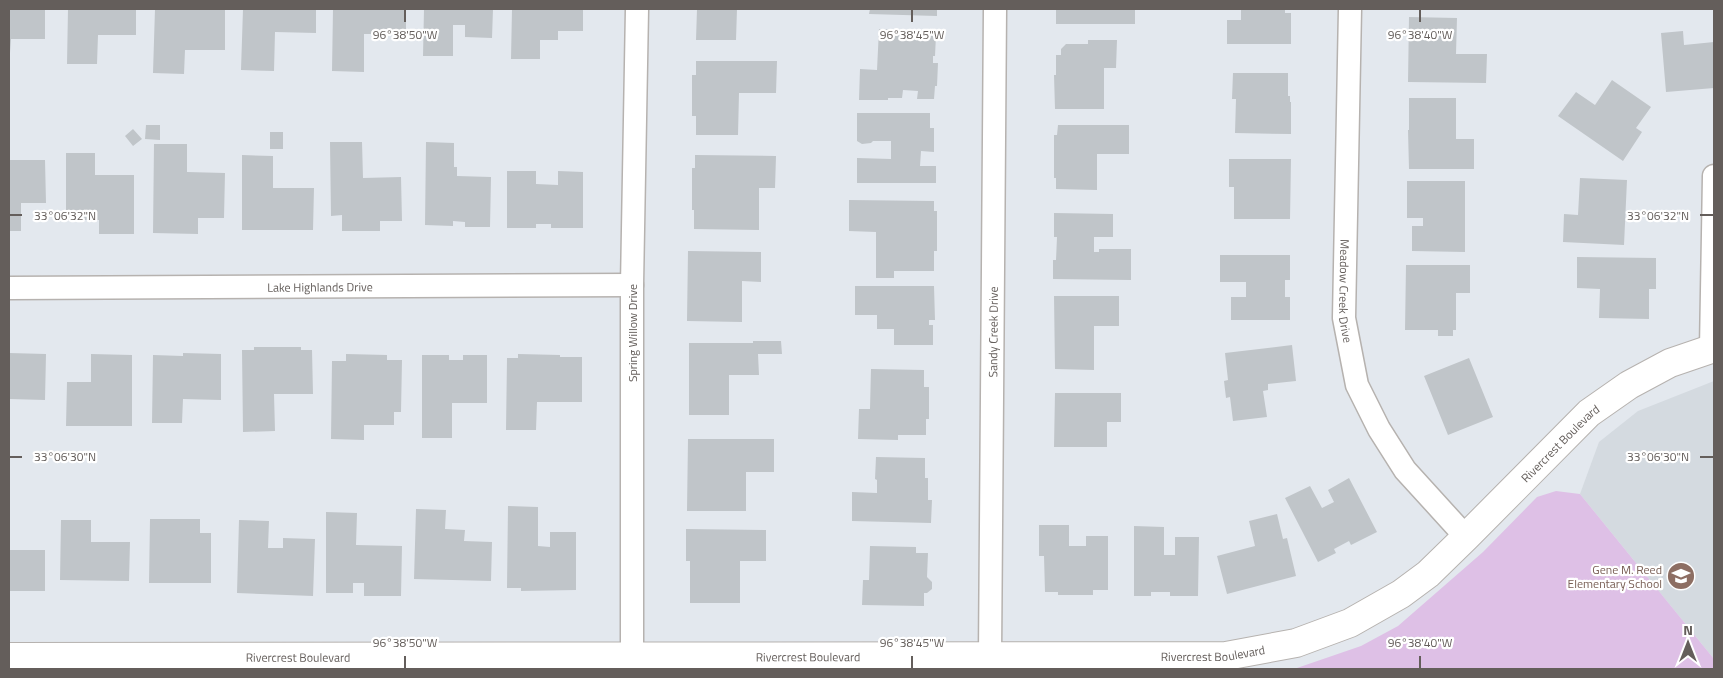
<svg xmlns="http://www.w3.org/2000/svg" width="1723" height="678" font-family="'Titillium Web',sans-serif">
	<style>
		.education { fill: #d4dae0 }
		.green { fill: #dec0e6 }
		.building { fill: #c0c5c9 }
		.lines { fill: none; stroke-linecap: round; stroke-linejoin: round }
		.minor-casing { stroke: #b6b2af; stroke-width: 25 }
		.tertiary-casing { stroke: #b6b2af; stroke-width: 30 }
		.minor { stroke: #fff; stroke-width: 22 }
		.tertiary { stroke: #fff; stroke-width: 28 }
		.ticks { fill: none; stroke: #645e5b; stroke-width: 2 }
		.labels { text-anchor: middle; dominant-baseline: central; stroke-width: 4.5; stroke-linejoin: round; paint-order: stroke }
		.street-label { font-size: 12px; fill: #645e5b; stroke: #fff }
		.education-label { font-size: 12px; fill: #785e54; stroke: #fff; text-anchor: end }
		.ticks-label { font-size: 12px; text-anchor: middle; fill: #645e5b; stroke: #fff; stroke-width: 4.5; stroke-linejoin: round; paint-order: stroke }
	</style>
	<rect width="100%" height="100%" fill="#e3e8ee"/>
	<!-- education -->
	<path class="education" d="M 1714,381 L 1714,659 L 1580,494 L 1599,442 L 1638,411 Z"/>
	<!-- green -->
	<path class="green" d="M 1556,491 L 1580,494 L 1714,659 L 1714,669 L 1294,669 L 1361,646 L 1398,626 L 1483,552 L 1537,497 Z"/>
	<!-- building -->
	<path class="building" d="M 9,9 L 45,9 L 45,39 L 11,39 L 10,53 L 9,53 Z
		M 68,9 L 136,9 L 136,35 L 98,35 L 97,64 L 67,64 Z
		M 155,9 L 225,9 L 225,50 L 185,50 L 184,74 L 153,73 Z
		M 243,9 L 316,9 L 316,33 L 275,32 L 274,71 L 241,70 Z
		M 333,9 L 406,9 L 406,34 L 364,34 L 364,72 L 332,71 Z
		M 424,9 L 493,9 L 492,38 L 465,37 L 465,25 L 453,25 L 453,56 L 423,56 Z
		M 512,9 L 583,9 L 583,31 L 558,31 L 558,40 L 540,40 L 540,59 L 511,59 Z
		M 697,9 L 737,9 L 736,40 L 696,40 Z
		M 870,9 L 937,9 L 937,16 L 869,14 Z
		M 1056,9 L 1135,9 L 1135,24 L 1056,24 Z
		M 1241,9 L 1285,9 L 1285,13 L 1291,13 L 1291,44 L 1227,44 L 1227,20 L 1241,20 Z
		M 1409,17 L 1457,18 L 1456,54 L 1487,54 L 1486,83 L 1408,82 Z
		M 879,29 L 902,30 L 902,34 L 936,35 L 935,56 L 933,56 L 933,63 L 938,63 L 937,86 L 935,86 L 934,99 L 917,99 L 918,91 L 903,90 L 902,98 L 888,98 L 888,100 L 859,100 L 860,69 L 877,70 Z
		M 1683,31 L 1684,45 L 1714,42 L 1714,88 L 1666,92 L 1661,33 Z
		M 1088,40 L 1117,40 L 1116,68 L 1104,68 L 1104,109 L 1055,109 L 1054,75 L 1056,75 L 1056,55 L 1061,55 L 1061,49 L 1066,44 L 1088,44 Z
		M 696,61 L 777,61 L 776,93 L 739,93 L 738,135 L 696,135 L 696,116 L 692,116 L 692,75 L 696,75 Z
		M 1233,73 L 1288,73 L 1288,96 L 1290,96 L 1290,102 L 1291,102 L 1291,134 L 1235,133 L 1236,99 L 1232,99 Z
		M 1612,80 L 1651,107 L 1636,128 L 1642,132 L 1623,161 L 1558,116 L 1576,92 L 1595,105 Z
		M 1409,98 L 1456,98 L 1456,139 L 1474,139 L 1474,169 L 1409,169 L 1408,130 L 1409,130 Z
		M 857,113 L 930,113 L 930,128 L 934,128 L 934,152 L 921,151 L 920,166 L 936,166 L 936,183 L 857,183 L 857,158 L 891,159 L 891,141 L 873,141 L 871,143 L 862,144 L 857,141 Z
		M 146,125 L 160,125 L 160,140 L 145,139 Z
		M 1058,125 L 1129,125 L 1129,154 L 1097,154 L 1097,190 L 1056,189 L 1056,178 L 1054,178 L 1054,135 L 1057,135 Z
		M 133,129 L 142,139 L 133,146 L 125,136 Z
		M 270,132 L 283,132 L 283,149 L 270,149 Z
		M 330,142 L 362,142 L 363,178 L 401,177 L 402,221 L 380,221 L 380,231 L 342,231 L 342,215 L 331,216 Z
		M 426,142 L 454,143 L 454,167 L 457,167 L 457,176 L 491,177 L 490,227 L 465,227 L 465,222 L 453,221 L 453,226 L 425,225 Z
		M 154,144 L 187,144 L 187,172 L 225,173 L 224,218 L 198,218 L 198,234 L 153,233 Z
		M 66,153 L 95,153 L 95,175 L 134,175 L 134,234 L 99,234 L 99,220 L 66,220 Z
		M 242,155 L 273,156 L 273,188 L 314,188 L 313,230 L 242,230 Z
		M 695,155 L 776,156 L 775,188 L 759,188 L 759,230 L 694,229 L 694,210 L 692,210 L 692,168 L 695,168 Z
		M 1229,159 L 1291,159 L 1290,219 L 1234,219 L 1234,187 L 1229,187 Z
		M 9,160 L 45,160 L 46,203 L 21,203 L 21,231 L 9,231 Z
		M 507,171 L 536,171 L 536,184 L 558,185 L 558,171 L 583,172 L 583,228 L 551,228 L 551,224 L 536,224 L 536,228 L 507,228 Z
		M 1580,178 L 1627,180 L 1624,245 L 1563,242 L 1564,214 L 1578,215 Z
		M 1407,181 L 1465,181 L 1465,252 L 1412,251 L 1412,226 L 1423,226 L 1423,218 L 1407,218 Z
		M 849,200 L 934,201 L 934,211 L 937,211 L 937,251 L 934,251 L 934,271 L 894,271 L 894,278 L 876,278 L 876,232 L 849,231 Z
		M 1054,213 L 1113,214 L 1113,237 L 1094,237 L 1094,252 L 1099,252 L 1099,249 L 1131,249 L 1131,280 L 1053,279 L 1053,260 L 1056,260 L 1057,237 L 1054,237 Z
		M 688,251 L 761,252 L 761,282 L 742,281 L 742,322 L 687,321 Z
		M 1220,255 L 1290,255 L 1290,280 L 1285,280 L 1285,297 L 1290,297 L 1290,320 L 1231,320 L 1231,297 L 1246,297 L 1246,282 L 1220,282 Z
		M 1577,257 L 1656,258 L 1656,289 L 1649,289 L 1649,319 L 1599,318 L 1600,289 L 1577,288 Z
		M 1406,265 L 1470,265 L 1470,293 L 1456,293 L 1456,330 L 1453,330 L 1453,336 L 1438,336 L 1438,330 L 1405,330 Z
		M 855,286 L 934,286 L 935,320 L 929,320 L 929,325 L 933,325 L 933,345 L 894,345 L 894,329 L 877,329 L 877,315 L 855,315 Z
		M 1054,296 L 1119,296 L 1119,326 L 1094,326 L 1094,370 L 1055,369 Z
		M 753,341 L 781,341 L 782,354 L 758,354 L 759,375 L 729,375 L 729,415 L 689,415 L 689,343 L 753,343 Z
		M 1292,345 L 1296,381 L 1268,384 L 1268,390 L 1263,391 L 1267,417 L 1233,421 L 1230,397 L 1226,398 L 1224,381 L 1228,380 L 1225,353 Z
		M 254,347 L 301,347 L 301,350 L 312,350 L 313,394 L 274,394 L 275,431 L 243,432 L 242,350 L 254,350 Z
		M 9,353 L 46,354 L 45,400 L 9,399 Z
		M 183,353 L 221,354 L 221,400 L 183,399 L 182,423 L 152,423 L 153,355 L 183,356 Z
		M 91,354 L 132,355 L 132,426 L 66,426 L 67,382 L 91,382 Z
		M 346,354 L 387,355 L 387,360 L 402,360 L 401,412 L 394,412 L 394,425 L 364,425 L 364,440 L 331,439 L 332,361 L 346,361 Z
		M 518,354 L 560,355 L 560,357 L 582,357 L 582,402 L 537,402 L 536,430 L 506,430 L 507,358 L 518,358 Z
		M 422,355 L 449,355 L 449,360 L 463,360 L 463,355 L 487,355 L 487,403 L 452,403 L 452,438 L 422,438 Z
		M 1469,358 L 1493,417 L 1448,435 L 1424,376 Z
		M 871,369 L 924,370 L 924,387 L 929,387 L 929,419 L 926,419 L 926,435 L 898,435 L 898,440 L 858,439 L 859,409 L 870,409 Z
		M 1055,393 L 1121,393 L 1121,422 L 1107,422 L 1107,447 L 1054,447 Z
		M 688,439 L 774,439 L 774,472 L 746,472 L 746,511 L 687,511 Z
		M 876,457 L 925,458 L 925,478 L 928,478 L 928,500 L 932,500 L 931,523 L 852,521 L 852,492 L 877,493 L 877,480 L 875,479 Z
		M 1349,478 L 1377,532 L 1351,545 L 1349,541 L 1334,549 L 1336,553 L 1318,562 L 1285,498 L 1310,486 L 1322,508 L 1334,502 L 1328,490 Z
		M 508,506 L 538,507 L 538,546 L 550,547 L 550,532 L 576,532 L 576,590 L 521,591 L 521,588 L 507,588 Z
		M 416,509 L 446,510 L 445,529 L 465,530 L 464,541 L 492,542 L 491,581 L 414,579 Z
		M 326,512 L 357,513 L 356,545 L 402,546 L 401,596 L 364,596 L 364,583 L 353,583 L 353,593 L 326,593 Z
		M 1277,514 L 1283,539 L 1287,538 L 1296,576 L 1227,594 L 1217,556 L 1255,546 L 1249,521 Z
		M 150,519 L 200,519 L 200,533 L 211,533 L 211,583 L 149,583 Z
		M 61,520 L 91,520 L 91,542 L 130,542 L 129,581 L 60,580 Z
		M 239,520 L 269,521 L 268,548 L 283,548 L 283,538 L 315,539 L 313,596 L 237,593 Z
		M 1039,525 L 1069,525 L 1069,546 L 1086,546 L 1086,536 L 1108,536 L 1108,590 L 1093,590 L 1093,595 L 1058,595 L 1058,592 L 1045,592 L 1044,556 L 1039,556 Z
		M 1134,526 L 1164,527 L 1164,555 L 1175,555 L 1175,537 L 1199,537 L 1198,596 L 1170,596 L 1170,592 L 1151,592 L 1151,596 L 1134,596 Z
		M 686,529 L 766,530 L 766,561 L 740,561 L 740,603 L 690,603 L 690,561 L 686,561 Z
		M 870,546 L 916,547 L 916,553 L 928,553 L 927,577 L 932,582 L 932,589 L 927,593 L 924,593 L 924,606 L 862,605 L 863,580 L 869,580 Z
		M 9,550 L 45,550 L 45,591 L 9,591 Z"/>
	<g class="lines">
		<defs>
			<g id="minor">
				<path id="s1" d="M 1350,9 L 1344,318 L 1357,385 L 1379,429 L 1405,470 L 1466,537"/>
				<path id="s2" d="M 9,288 L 632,285"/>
				<path d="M 1711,349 L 1714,176"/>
				<path id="s3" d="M 990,656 L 995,9"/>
				<path id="s4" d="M 632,657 L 632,285 L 637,9"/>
			</g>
			<g id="tertiary">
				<path id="s5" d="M 9,657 L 1226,656 L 1296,643 L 1350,623 L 1401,594 L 1428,574 L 1466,537 L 1589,413 L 1629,385 L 1670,363 L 1714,348"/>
			</g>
		</defs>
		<!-- minor casing -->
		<use href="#minor" class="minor-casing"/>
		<!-- tertiary casing -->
		<use href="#tertiary" class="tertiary-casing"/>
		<!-- minor -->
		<use href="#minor" class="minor"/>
		<!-- tertiary -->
		<use href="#tertiary" class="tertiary"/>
	</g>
	<!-- ticks -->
	<path class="ticks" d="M 405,10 L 405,22M 912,10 L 912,22M 1420,10 L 1420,22M 10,215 L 22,215M 1700,215 L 1713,215M 10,457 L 22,457M 1700,457 L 1713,457M 405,656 L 405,668M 912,656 L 912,668M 1420,656 L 1420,668"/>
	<!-- icons -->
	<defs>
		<symbol id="school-disc" viewBox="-11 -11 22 22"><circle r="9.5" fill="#8d6e63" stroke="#fff"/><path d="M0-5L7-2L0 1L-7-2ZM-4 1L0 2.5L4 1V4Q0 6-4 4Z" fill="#fff"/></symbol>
	</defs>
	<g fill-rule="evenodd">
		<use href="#school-disc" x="1665" y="560" width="32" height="32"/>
	</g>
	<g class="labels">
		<!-- street labels -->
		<g class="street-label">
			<text stroke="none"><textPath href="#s2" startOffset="311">Lake Highlands Drive</textPath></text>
			<text stroke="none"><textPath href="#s1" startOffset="282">Meadow Creek Drive</textPath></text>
			<text stroke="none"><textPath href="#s4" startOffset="324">Spring Willow Drive</textPath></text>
			<text stroke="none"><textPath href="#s3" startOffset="324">Sandy Creek Drive</textPath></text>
			<text stroke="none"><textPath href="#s5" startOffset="1624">Rivercrest Boulevard</textPath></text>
			<text stroke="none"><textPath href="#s5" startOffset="1204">Rivercrest Boulevard</textPath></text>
			<text stroke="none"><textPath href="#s5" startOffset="289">Rivercrest Boulevard</textPath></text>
			<text stroke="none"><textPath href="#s5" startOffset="799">Rivercrest Boulevard</textPath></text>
		</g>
		<!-- education labels -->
		<g class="education-label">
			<text x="1662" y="569">Gene M. Reed<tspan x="1662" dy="14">Elementary School</tspan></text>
		</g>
	</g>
	<g class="ticks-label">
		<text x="405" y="39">96°38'50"W</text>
		<text x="912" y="39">96°38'45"W</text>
		<text x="1420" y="39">96°38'40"W</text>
		<text x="65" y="220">33°06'32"N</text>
		<text x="1658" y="220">33°06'32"N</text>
		<text x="65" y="461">33°06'30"N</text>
		<text x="1658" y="461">33°06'30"N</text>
		<text x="405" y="647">96°38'50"W</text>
		<text x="912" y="647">96°38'45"W</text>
		<text x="1420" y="647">96°38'40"W</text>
	</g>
	<!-- border -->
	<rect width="1723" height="678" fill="none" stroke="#645e5b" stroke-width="20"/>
	<!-- north arrow -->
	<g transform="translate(1688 643)" stroke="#ffffff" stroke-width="4" paint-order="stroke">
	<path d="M0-4L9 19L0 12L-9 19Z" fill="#645e5b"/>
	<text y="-8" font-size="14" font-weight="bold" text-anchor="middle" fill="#645e5b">N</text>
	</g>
</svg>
